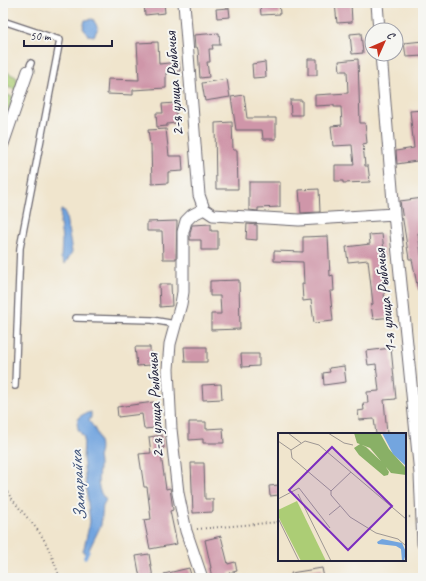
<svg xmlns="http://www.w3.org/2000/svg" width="426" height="581" font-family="Caveat,sans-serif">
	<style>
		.green { fill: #accd75; stroke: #677858 }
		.water { fill: #73a5df; stroke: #4a648d }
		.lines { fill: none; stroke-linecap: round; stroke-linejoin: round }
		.stream { stroke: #73a5df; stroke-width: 3.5 }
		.building { fill: #cf96a9 }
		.service-casing { stroke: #6a666e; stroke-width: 8 }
		.minor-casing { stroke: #6a666e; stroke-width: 13 }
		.path { stroke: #6a666e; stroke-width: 2; stroke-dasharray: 1 3; stroke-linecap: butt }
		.service { stroke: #fff; stroke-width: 5.5 }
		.minor { stroke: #fff; stroke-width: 11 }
		.labels { text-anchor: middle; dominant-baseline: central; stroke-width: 4; stroke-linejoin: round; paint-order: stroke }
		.street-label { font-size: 17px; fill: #22223b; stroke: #f6f6f2 }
		.water-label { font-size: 18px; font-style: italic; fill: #42567d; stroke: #f6f6f2 }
		.inset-road { fill: none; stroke: #9e9793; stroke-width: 1 }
		.view { fill: #7b2cbf; fill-opacity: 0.15; stroke: #7b2cbf; stroke-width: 2 }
		.inset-edge { fill: none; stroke: #22223b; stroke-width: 2 }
	</style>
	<rect width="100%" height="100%" fill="#f6f6f2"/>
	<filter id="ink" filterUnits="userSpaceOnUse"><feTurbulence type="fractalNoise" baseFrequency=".025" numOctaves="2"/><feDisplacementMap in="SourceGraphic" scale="8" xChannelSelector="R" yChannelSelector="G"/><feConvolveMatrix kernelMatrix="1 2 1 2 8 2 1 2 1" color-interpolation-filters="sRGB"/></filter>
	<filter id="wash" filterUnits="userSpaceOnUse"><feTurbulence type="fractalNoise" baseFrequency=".012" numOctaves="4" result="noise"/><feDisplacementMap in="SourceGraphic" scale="16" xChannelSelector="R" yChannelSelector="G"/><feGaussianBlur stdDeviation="0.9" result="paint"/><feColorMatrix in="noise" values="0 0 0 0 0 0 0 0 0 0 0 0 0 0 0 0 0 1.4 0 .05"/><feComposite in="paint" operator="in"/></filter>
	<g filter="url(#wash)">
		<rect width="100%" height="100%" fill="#f0e5cd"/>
		<!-- green -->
		<path class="green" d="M 3,70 L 16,77 L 18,82 L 16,90 L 7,87 L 7,83 L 3,80 Z
			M 4,94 L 13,97 L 3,126 L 3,98 Z"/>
		<!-- water -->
		<path class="water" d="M 93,19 L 98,28 L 94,36 L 88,35 L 83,28 L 85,20 Z
			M 61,210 L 65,211 L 72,252 L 65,264 L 61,258 L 62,240 L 60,224 Z
			M 91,412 L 91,417 L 89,421 C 97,430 103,445 98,457 C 102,473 92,485 106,500 L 103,505 L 101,525 L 87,554 L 83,552 L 90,522 L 83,459 L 84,438 L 78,429 L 77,423 L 79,417 L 84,414 Z"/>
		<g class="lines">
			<!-- stream -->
			<path class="stream" d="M 85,557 L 88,550"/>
		</g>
		<g id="blocks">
			<!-- building -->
			<path class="building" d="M 144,3 L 164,3 L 165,13 L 145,15 Z
				M 260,3 L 279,3 L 280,14 L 261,15 Z
				M 335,3 L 351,3 L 352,22 L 337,23 Z
				M 229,8 L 230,17 L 217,18 L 216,9 Z
				M 219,33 L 220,45 L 212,45 L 213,49 L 209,49 L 210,62 L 207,62 L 209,77 L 200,78 L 198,50 L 197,47 L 195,47 L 194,35 Z
				M 361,33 L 363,53 L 352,54 L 350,34 Z
				M 423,41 L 423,56 L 406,57 L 404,43 Z
				M 158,42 L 159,64 L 179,62 L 180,71 L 166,73 L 166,88 L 133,90 L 133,95 L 107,94 L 108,79 L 139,80 L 137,43 Z
				M 308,59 L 317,59 L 317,75 L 308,75 Z
				M 358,59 L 360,123 L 365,123 L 367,143 L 363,144 L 365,166 L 368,166 L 370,182 L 343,183 L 343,181 L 335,181 L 335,165 L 354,165 L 352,145 L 333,146 L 331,126 L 342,125 L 341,107 L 334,107 L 334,105 L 315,106 L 315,95 L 348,93 L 347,71 L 340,71 L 339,61 Z
				M 265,62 L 266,77 L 253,78 L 252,64 Z
				M 227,79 L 230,97 L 205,101 L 202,83 Z
				M 244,95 L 247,118 L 276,118 L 276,139 L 263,139 L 262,130 L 236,130 L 231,97 Z
				M 290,100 L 302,100 L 302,115 L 291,115 Z
				M 175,103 L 177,123 L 167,124 L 167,126 L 157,127 L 156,113 L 163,113 L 162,104 Z
				M 423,110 L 423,160 L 397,164 L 396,151 L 414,148 L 410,111 Z
				M 232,122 L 233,150 L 237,150 L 238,189 L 216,189 L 215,123 Z
				M 166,129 L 169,156 L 182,156 L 183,171 L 168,172 L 168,183 L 152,184 L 151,145 L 150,145 L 148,130 Z
				M 249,182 L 280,182 L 280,207 L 258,208 L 258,211 L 249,210 Z
				M 319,189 L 320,212 L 301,213 L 299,190 Z
				M 423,198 L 423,212 L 420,213 L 423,232 L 418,233 L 423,267 L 423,290 L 418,290 L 412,259 L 409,259 L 400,201 Z
				M 177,221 L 176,259 L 163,259 L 162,231 L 147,231 L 147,222 Z
				M 211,224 L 211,231 L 218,231 L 218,250 L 201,250 L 201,240 L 190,240 L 190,233 L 192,225 Z
				M 247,224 L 257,225 L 257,240 L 246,239 Z
				M 382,234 L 385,258 L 381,259 L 385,303 L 391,303 L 392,317 L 373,319 L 371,305 L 373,304 L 368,260 L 348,262 L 346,247 L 370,244 L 369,235 Z
				M 328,236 L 330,276 L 333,275 L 334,291 L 330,291 L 333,321 L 314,323 L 311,300 L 303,301 L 302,284 L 304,284 L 303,262 L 274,261 L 274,251 L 303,252 L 303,237 Z
				M 239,280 L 240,329 L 211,330 L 211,314 L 221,314 L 220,296 L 210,296 L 210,281 Z
				M 159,284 L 171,284 L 172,306 L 160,307 Z
				M 135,347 L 150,347 L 151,365 L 137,366 Z
				M 184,347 L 207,347 L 207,362 L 185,362 Z
				M 391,348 L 396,399 L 384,400 L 387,434 L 376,434 L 374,419 L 359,420 L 358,411 L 364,410 L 363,403 L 368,403 L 367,392 L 379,391 L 376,364 L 368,365 L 366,351 Z
				M 241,354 L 259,354 L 259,366 L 242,367 Z
				M 344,366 L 346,382 L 324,385 L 323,373 L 330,372 L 329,368 Z
				M 221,384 L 222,399 L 203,400 L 202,385 Z
				M 154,402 L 155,412 L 154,413 L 156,428 L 144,429 L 142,414 L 118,417 L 117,407 Z
				M 189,422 L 206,422 L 206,429 L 223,428 L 224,443 L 203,443 L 203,439 L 189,440 Z
				M 162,435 L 164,448 L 160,448 L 166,489 L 170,488 L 173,510 L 170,511 L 177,544 L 150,549 L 144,520 L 151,519 L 147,487 L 144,487 L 139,454 L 151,453 L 149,437 Z
				M 191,463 L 204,463 L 205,499 L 213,499 L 213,512 L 193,513 Z
				M 279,485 L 279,495 L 270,496 L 269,486 Z
				M 221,536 L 228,564 L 235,562 L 237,571 L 229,573 L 230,578 L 212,578 L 210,568 L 211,568 L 205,540 Z
				M 149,554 L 153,578 L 140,578 L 136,556 Z
				M 189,568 L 192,578 L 164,578 L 164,574 Z
				M 322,568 L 324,578 L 292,578 L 291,573 Z"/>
		</g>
	</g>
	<g filter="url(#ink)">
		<use href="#blocks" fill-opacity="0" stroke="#6a666e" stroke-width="1"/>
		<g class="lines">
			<defs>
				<path id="service" d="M 3,21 L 60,40 L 20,248 L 15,386
					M 28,71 L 31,63
					M 76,318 L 152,320 L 175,324"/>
				<path id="minor" d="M 184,3 L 199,195 L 204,209 L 192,215 L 186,221 L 183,232 L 183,292 L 181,304 L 170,344 L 168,369 L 171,429 L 178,493 L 186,531 L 202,578
					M 377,3 L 379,30
					M 381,54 L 394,214 L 420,474 L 423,544
					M 3,144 L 28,71
					M 204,209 L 213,215 L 299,220 L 394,214"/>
			</defs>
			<!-- service casing -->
			<use href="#service" class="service-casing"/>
			<!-- minor casing -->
			<use href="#minor" class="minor-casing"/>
			<!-- path -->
			<path class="path" d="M 3,89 L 9,92
				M 3,485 C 13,503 27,516 39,532 C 49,546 54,562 60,578
				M 405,517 L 411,517
				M 197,529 L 279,522"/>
			<!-- service -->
			<use href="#service" class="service"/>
			<!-- minor -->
			<use href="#minor" class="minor"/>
		</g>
	</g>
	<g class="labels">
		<!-- street labels -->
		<g class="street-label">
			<text transform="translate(174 84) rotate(-94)">2-я улица Рыбачья</text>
			<text transform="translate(385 301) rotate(-96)">1-я улица Рыбачья</text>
			<text transform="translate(155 406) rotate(-93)">2-я улица Рыбачья</text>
		</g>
		<!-- water labels -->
		<g class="water-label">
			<text transform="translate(78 486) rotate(-94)">Замарайка</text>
		</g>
	</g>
	<!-- overview -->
	<g transform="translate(278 433)">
		<rect width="128" height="128" fill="#f0e5cd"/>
		<path d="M 19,68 L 48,128 L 23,128 L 0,83 L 0,77 Z" fill="#accd75"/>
		<path d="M 76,0 L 102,0 L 111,16 L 127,34 L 128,42 L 113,40 L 92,15 L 79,10 ZM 82,11 L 88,14 L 106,31 L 111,39 L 110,42 L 106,43 L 81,22 L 76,15 Z" fill="#89b066"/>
		<path d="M 104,0 L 128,0 L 128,33 L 115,21 ZM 104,106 L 124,110 L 128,119 L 126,128 L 124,128 L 123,116 L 118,113 L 100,111 L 99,109 Z" fill="#73a5df"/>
		<path class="inset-road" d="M 10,0 L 23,10M 50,0 L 66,10 L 75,12M 0,8 L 13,17M 13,17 L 14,25 L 53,58 L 53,62 L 72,84 L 98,100 L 120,106 L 128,113M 13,17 L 27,8 L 41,12 L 128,86M 53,58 L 73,39M 20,61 L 53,128M 0,66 L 21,55 L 52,95M 51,82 L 62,73M 0,85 L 21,128"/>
		<path class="view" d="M 54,14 L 114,73 L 70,117 L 11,57 Z"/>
		<rect width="128" height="128" class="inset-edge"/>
	</g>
	<!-- margin -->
	<rect width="426" height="581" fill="none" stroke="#f6f6f2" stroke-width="16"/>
	<!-- north arrow -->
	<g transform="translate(384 42) rotate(45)"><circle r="19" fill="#f6f6f2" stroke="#a1a1a9"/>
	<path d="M0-3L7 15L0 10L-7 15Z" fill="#c8321e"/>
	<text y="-6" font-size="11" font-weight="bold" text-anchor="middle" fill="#22223b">С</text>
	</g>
	<!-- scale -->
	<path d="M24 40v6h88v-6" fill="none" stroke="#22223b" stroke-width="2"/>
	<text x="30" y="40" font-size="12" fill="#22223b" stroke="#f6f6f2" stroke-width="3" paint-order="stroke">50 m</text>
</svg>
